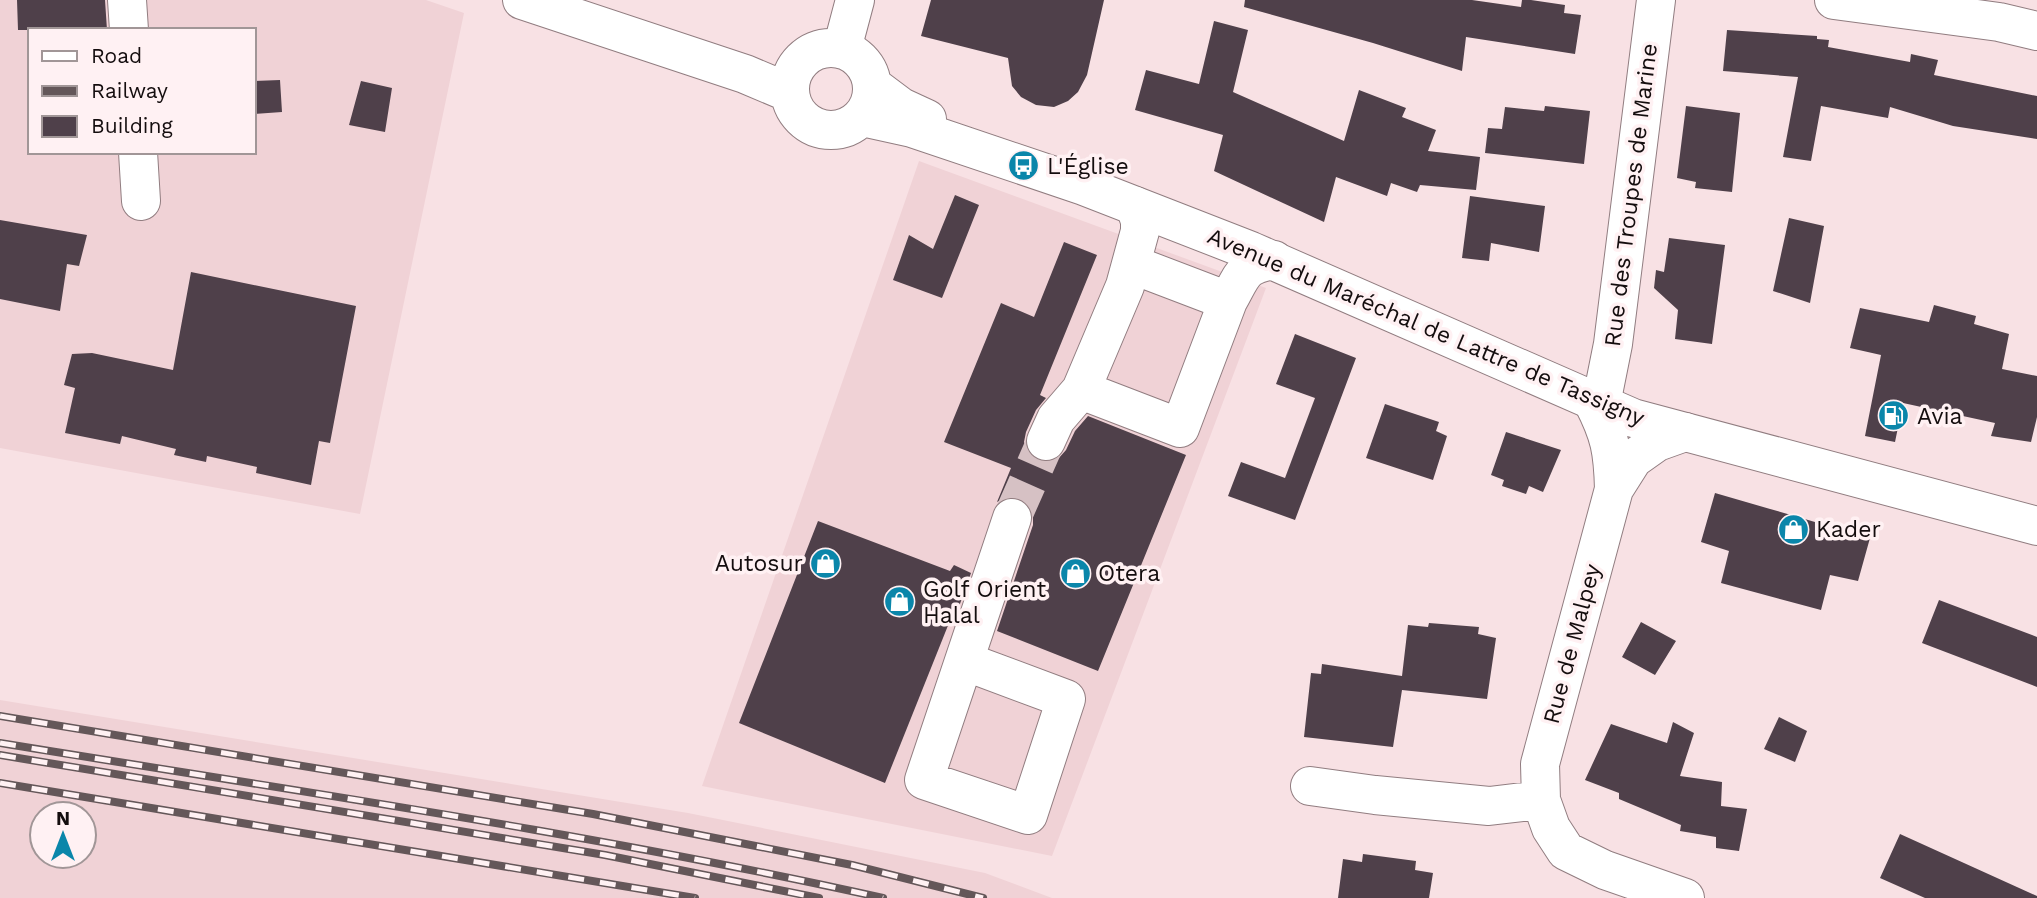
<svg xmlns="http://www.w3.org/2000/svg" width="2037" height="898" font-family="'Work Sans',sans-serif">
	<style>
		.built { fill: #f0d2d6; fill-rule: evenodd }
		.building { fill: #4f404a }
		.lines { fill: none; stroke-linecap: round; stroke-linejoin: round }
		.minor-tunnel { stroke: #d6c1c4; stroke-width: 38; stroke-dasharray: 38 19; stroke-linecap: butt }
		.minor-casing { stroke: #917d80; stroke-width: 40 }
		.major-casing { stroke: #917d80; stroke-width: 40 }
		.minor { stroke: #fff; stroke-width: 38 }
		.major { stroke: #fff; stroke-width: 38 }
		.rail-casing { stroke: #645759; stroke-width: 8 }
		.rail { stroke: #fff1f3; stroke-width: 5; stroke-dasharray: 16; stroke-linecap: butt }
		.labels { text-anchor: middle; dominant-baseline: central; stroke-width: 7; stroke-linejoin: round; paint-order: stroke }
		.poi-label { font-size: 23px; fill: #140d0e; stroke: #fff1f3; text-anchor: start }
		.street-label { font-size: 23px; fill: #140d0e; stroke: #fff1f3 }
	</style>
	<rect width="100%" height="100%" fill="#f8e1e4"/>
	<!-- built -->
	<path class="built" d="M 0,0 L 426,0 L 464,13 L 360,514 L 0,448 ZM 30,30 L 254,30 L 254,152 L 30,152 Z
		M 919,161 L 1266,288 L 1052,856 L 702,786 Z
		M 0,700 L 688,813 L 985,873 L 1052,898 L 0,898 ZM 84,814 L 84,856 L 42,856 L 42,814 Z"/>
	<!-- building -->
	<path class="building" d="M 17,0 L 105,0 L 107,30 L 18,30 Z
		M 931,0 L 1104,0 L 1087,75 L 1078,92 L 1068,101 L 1054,107 L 1036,105 L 1021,97 L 1012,86 L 1008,58 L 921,36 Z
		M 1245,0 L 1472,0 L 1521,7 L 1522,0 L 1531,0 L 1565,5 L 1564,13 L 1581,15 L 1575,54 L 1466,37 L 1462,71 L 1373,43 L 1244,7 Z
		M 1214,21 L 1248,30 L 1233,92 L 1344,141 L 1359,90 L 1406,108 L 1402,117 L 1436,130 L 1428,151 L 1480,157 L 1476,190 L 1420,185 L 1417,192 L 1391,183 L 1387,196 L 1336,177 L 1324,222 L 1214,171 L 1223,135 L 1135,110 L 1146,70 L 1199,84 Z
		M 1727,30 L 1817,36 L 1817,39 L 1829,40 L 1828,47 L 1910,62 L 1911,54 L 1938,60 L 1934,75 L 2037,96 L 2037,139 L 1953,126 L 1890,107 L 1888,118 L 1821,106 L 1811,161 L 1783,157 L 1798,77 L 1723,71 Z
		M 280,80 L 282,112 L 254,114 L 254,81 Z
		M 361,81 L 392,88 L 385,132 L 349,125 Z
		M 1545,106 L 1590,111 L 1584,164 L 1485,153 L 1488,128 L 1502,129 L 1505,107 L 1544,111 Z
		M 1686,106 L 1740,113 L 1732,192 L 1695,188 L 1696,182 L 1677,178 Z
		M 955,195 L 979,205 L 942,298 L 893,280 L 909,235 L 933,249 Z
		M 1470,196 L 1545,206 L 1539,252 L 1491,243 L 1489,261 L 1462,258 Z
		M 1789,218 L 1824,226 L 1810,303 L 1773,291 Z
		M 0,220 L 87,235 L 79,266 L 67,264 L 60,311 L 0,299 Z
		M 1669,238 L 1725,245 L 1712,344 L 1675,339 L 1678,310 L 1654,288 L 1656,270 L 1664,272 Z
		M 1064,242 L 1097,255 L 1040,395 L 1046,398 L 1036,410 L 1026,432 L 1024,442 L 1028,453 L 1038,461 L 1047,463 L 1058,459 L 1066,450 L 1075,431 L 1088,416 L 1186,455 L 1098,671 L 997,631 L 1033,525 L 1033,513 L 1028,503 L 1018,497 L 1007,497 L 997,502 L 1011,468 L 944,442 L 1001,303 L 1034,317 Z
		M 191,272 L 356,306 L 330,443 L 319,441 L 311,485 L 256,473 L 257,467 L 207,456 L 206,462 L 174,455 L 176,449 L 122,436 L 120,444 L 65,433 L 75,388 L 64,385 L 72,354 L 92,353 L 173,370 Z
		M 1934,305 L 1976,316 L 1974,324 L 2009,334 L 2002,369 L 2037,376 L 2037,417 L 2031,442 L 1991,436 L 1995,423 L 1903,403 L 1895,442 L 1865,436 L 1881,355 L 1850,348 L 1860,308 L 1929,322 Z
		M 1295,334 L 1356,358 L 1295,520 L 1228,496 L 1241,462 L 1285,478 L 1315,398 L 1276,384 Z
		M 1385,404 L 1439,422 L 1436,431 L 1447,436 L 1433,480 L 1366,458 Z
		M 1506,432 L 1561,450 L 1543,492 L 1529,486 L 1526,494 L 1502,486 L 1504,480 L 1491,475 Z
		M 1715,493 L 1870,538 L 1858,581 L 1830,575 L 1821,610 L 1721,583 L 1729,551 L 1701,542 Z
		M 818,521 L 950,571 L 954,565 L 971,573 L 956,615 L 953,613 L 885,783 L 739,723 Z
		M 1939,600 L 2037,637 L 2037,687 L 1922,643 Z
		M 1641,622 L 1676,641 L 1655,675 L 1622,657 Z
		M 1429,623 L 1479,627 L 1478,634 L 1496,638 L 1487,699 L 1402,690 L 1393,747 L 1304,737 L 1311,673 L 1321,674 L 1322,664 L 1402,676 L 1408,625 L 1428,627 Z
		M 1779,717 L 1807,731 L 1795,762 L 1764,749 Z
		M 1673,722 L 1694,733 L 1680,776 L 1722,782 L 1721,806 L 1747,809 L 1739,851 L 1716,848 L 1716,837 L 1680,831 L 1681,825 L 1619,799 L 1619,793 L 1585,780 L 1611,724 L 1667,743 Z
		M 1900,834 L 2037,896 L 2037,898 L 1925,898 L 1880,878 Z
		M 1363,854 L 1416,861 L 1415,870 L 1433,873 L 1429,898 L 1338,898 L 1343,859 L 1362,862 Z"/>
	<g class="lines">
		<!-- minor-tunnel -->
		<path class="minor-tunnel" d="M 1012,518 L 1046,441"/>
		<defs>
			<path id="minor" d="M 127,0 L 129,30
				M 1834,0 L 1999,22 L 2037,31
				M 842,49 L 855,0
				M 138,152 L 141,201
				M 1131,264 L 1228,301 L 1180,428 L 1081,390 L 1125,286 L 1140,231 L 1140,221 L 1135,206
				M 1228,301 C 1243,275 1242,265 1274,260
				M 1604,389 L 1613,344 L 1656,0
				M 1593,402 C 1610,435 1613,451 1614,489 L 1540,764 L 1541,800 L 1551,828 L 1566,851 L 1605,870 L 1685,898
				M 1046,441 L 1056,419 L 1081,390
				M 1614,489 L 1633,459 L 1657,442 L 1685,432
				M 964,661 L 1066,699 L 1028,815 L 924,780 L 1012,518
				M 1310,786 L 1375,795 L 1489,806 L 1541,800"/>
			<path id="major" d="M 522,0 L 745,74 L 790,93
				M790 89a41 41 0 1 1 82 0a41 41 0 1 1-82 0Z
				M 873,86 L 901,107 L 927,119
				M 862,117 L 912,128 L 1084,186 L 1251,251 L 1633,418 L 2037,526"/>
		</defs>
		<!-- minor casing -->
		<use href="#minor" class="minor-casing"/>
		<!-- major casing -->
		<use href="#major" class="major-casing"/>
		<!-- minor -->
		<use href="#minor" class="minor"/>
		<!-- major -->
		<use href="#major" class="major"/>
		<defs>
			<path id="rail" d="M 0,716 L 593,814 L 852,865 L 983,898
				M 0,743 C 295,791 591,833 883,898
				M 0,755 L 605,855 L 819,898
				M 0,783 L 695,898"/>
		</defs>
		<!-- rail casing -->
		<use href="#rail" class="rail-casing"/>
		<!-- rail -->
		<use href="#rail" class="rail"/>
	</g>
	<!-- icons -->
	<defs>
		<symbol id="bus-disc" viewBox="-11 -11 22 22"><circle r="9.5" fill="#0a86aa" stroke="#fff1f3"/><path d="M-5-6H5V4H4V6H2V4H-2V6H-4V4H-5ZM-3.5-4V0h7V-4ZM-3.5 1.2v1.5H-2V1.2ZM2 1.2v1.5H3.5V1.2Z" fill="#fff"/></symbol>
		<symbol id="fuel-disc" viewBox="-11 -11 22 22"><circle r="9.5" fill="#0a86aa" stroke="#fff1f3"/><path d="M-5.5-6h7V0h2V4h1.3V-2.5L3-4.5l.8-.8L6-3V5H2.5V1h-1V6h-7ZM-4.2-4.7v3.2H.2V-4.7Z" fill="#fff"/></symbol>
		<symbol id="shop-disc" viewBox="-11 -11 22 22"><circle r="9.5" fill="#0a86aa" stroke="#fff1f3"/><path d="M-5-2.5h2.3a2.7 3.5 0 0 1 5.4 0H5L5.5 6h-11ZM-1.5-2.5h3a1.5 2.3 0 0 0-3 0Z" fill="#fff"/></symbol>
	</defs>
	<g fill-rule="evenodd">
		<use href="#bus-disc" x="1006" y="148" width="35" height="35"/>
		<use href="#fuel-disc" x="1876" y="398" width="35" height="35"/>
		<use href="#shop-disc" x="1776" y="512" width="35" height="35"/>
		<use href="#shop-disc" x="808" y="546" width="35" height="35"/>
		<use href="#shop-disc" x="1058" y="556" width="35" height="35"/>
		<use href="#shop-disc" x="882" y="584" width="35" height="35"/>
	</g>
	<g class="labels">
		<!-- poi labels -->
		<g class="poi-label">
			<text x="1047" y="166">L'Église</text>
			<text x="1917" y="416">Avia</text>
			<text x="1816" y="529">Kader</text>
			<text x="803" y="563" text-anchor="end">Autosur</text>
			<text x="1098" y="573">Otera</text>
			<text x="923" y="589">Golf Orient<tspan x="923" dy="26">Halal</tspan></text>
		</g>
		<!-- street labels -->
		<g class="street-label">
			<text transform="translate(1631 195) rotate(-83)">Rue des Troupes de Marine</text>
			<text transform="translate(1426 327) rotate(23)">Avenue du Maréchal de Lattre de Tassigny</text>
			<text transform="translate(1572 644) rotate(-75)">Rue de Malpey</text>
		</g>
	</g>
	<!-- legend -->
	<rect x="28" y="28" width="228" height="126" fill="#fff1f3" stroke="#a19697" stroke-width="2"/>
	<rect x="42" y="51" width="35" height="10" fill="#ffffff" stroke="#a19697" stroke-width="2"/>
	<text x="91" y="63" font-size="21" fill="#140d0e">Road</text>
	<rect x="42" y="86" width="35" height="10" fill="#645759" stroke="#a19697" stroke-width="2"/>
	<text x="91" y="98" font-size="21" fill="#140d0e">Railway</text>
	<rect x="42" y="116" width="35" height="21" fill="#4f404a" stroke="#a19697" stroke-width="2"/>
	<text x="91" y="133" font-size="21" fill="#140d0e">Building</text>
	<!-- north arrow -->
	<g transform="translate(63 835)"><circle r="33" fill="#fff1f3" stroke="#a19697" stroke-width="2"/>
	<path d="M0-5L12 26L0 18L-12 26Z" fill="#0a86aa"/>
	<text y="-10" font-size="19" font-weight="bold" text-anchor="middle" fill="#140d0e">N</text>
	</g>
</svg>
